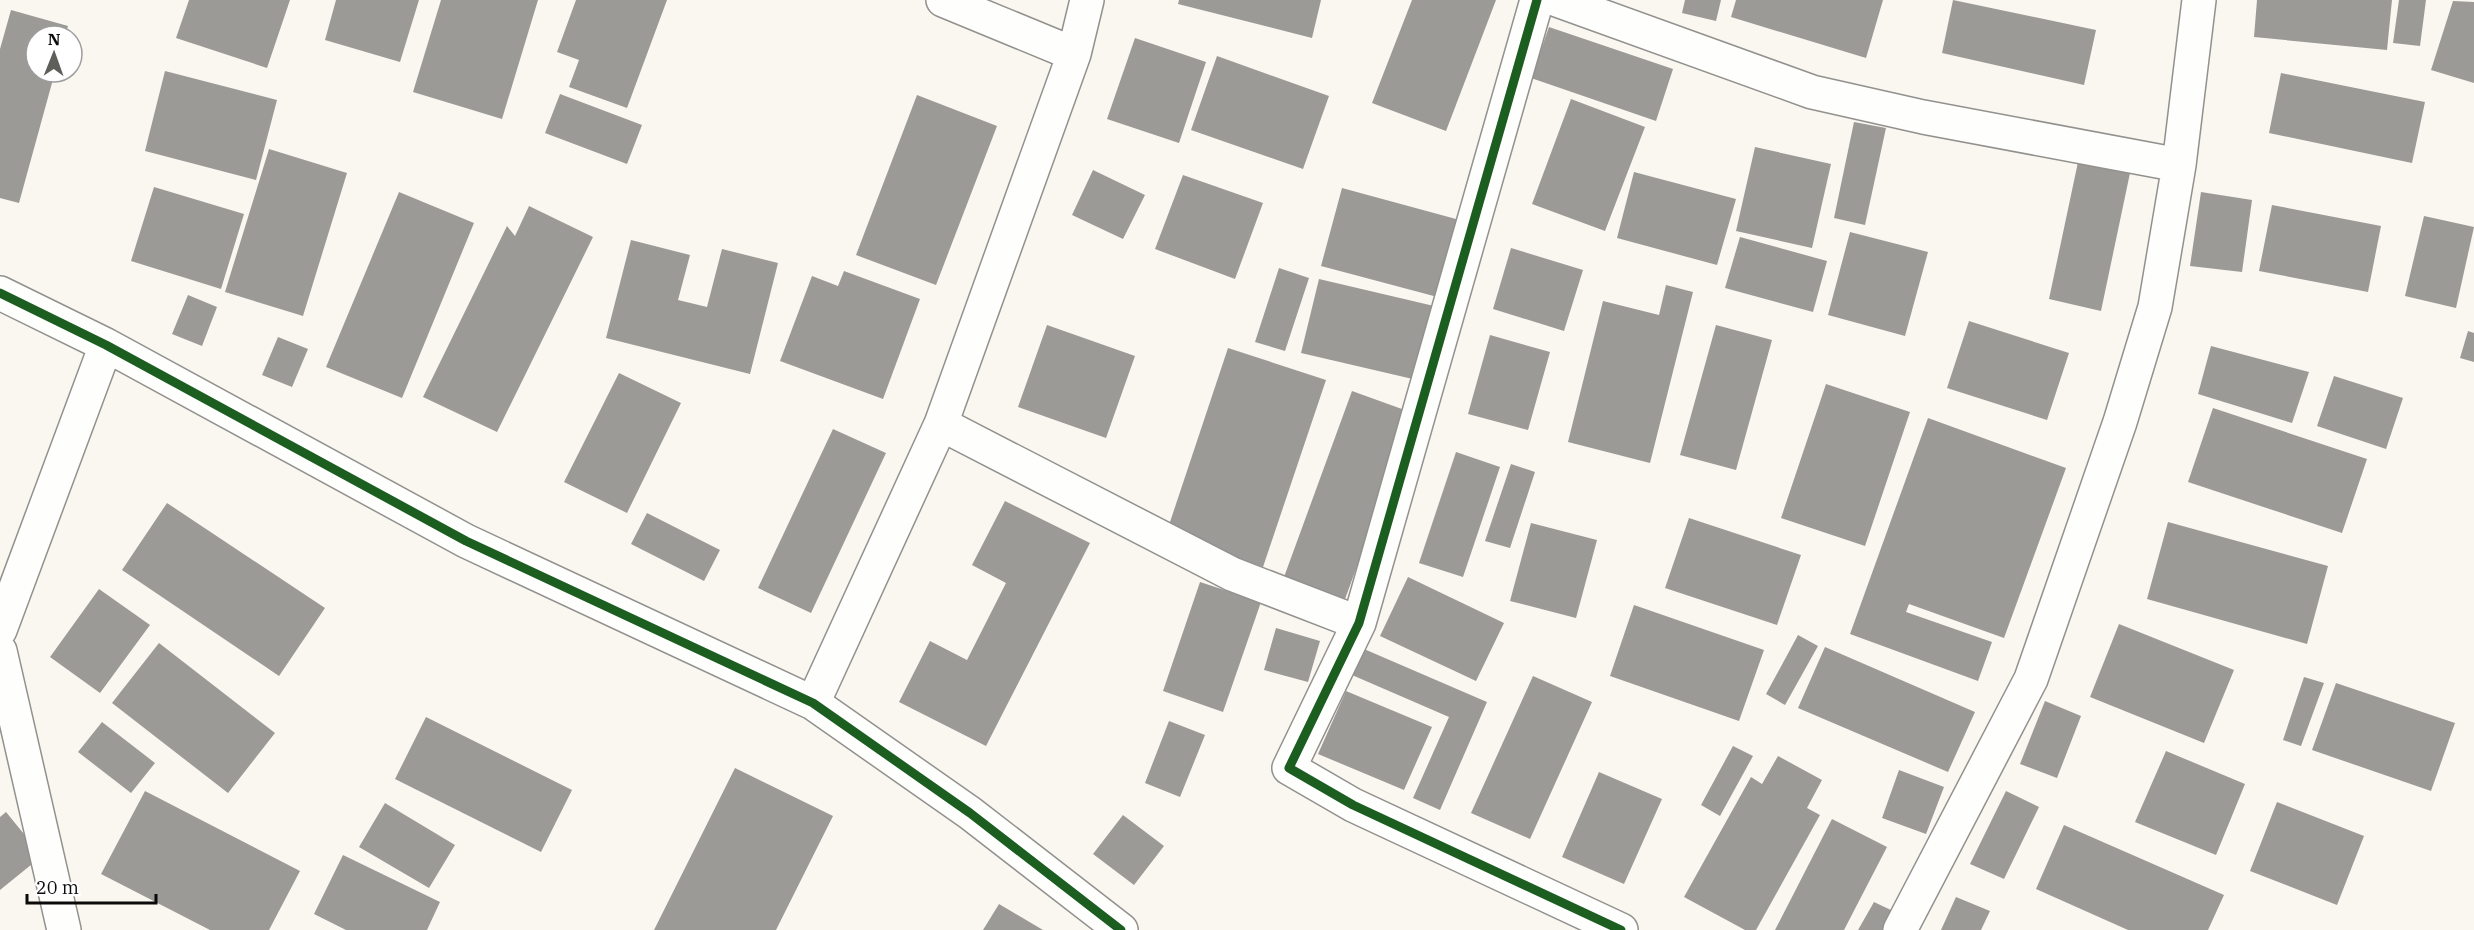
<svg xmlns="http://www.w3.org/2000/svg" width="2474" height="930" font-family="'IBM Plex Serif',serif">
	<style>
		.building { fill: #9c9a96 }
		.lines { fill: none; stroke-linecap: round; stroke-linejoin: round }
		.minor-casing { stroke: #92918e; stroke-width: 36 }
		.minor { stroke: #fefefd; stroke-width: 33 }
		.cycleway-casing { stroke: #fff; stroke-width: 13 }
		.cycleway { stroke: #1b5e20; stroke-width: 9 }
	</style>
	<rect width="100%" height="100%" fill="#f9f7f0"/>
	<!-- building -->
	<path class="building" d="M 189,0 L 290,0 L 267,68 L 176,38 Z
		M 336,0 L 419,0 L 400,62 L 325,40 Z
		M 441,0 L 538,0 L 502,119 L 413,92 Z
		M 576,0 L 667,0 L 627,108 L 569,87 L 579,60 L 557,52 Z
		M 1179,0 L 1321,0 L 1312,38 L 1178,4 Z
		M 1412,0 L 1496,0 L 1446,131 L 1372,103 Z
		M 1685,0 L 1721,0 L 1716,21 L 1682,13 Z
		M 1736,0 L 1883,0 L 1866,58 L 1731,17 Z
		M 1953,0 L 2096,30 L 2084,85 L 1942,53 Z
		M 2257,0 L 2392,0 L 2387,50 L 2254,37 Z
		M 2399,0 L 2426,0 L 2420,46 L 2393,43 Z
		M 2453,1 L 2474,2 L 2474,83 L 2431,70 Z
		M 11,10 L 68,26 L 65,36 L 36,36 L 36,72 L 55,72 L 19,203 L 0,198 L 0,49 Z
		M 1549,27 L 1673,69 L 1656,121 L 1531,78 Z
		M 1135,38 L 1206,62 L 1179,143 L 1107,119 Z
		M 1217,56 L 1329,96 L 1303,169 L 1191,130 Z
		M 165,71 L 277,100 L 256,180 L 145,151 Z
		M 2281,73 L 2425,102 L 2412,163 L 2269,133 Z
		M 560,94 L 642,125 L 627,164 L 545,133 Z
		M 917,95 L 997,126 L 936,285 L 856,255 Z
		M 1571,99 L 1645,127 L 1605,231 L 1532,204 Z
		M 1854,122 L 1886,128 L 1865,225 L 1834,218 Z
		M 1755,147 L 1831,164 L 1812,248 L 1736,231 Z
		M 269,149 L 347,173 L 303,316 L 225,292 Z
		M 2078,162 L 2130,173 L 2101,311 L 2049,299 Z
		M 1093,170 L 1145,195 L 1123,239 L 1072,215 Z
		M 1634,172 L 1736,199 L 1717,265 L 1617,238 Z
		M 1183,175 L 1263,203 L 1235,279 L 1155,249 Z
		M 154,187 L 244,214 L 221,289 L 131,261 Z
		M 1342,188 L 1467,222 L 1445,299 L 1321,266 Z
		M 399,192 L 474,223 L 402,398 L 326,367 Z
		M 2201,192 L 2252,200 L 2242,272 L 2190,266 Z
		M 2272,205 L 2381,226 L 2368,292 L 2259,271 Z
		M 529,206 L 593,237 L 497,432 L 423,397 L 507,226 L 515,236 Z
		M 2424,216 L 2474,227 L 2456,308 L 2405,296 Z
		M 1850,232 L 1928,252 L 1905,336 L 1828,315 Z
		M 1740,237 L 1827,261 L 1813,312 L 1725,288 Z
		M 631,240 L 690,255 L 678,300 L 707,307 L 722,249 L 778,263 L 750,374 L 606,338 Z
		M 1511,248 L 1583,270 L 1564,331 L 1493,309 Z
		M 1279,268 L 1309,278 L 1285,351 L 1255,342 Z
		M 844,271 L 920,299 L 883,399 L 780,361 L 812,276 L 838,286 Z
		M 1319,279 L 1434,306 L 1417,380 L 1301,353 Z
		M 1666,285 L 1693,292 L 1650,463 L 1568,442 L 1603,301 L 1659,315 Z
		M 188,295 L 217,307 L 202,346 L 172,334 Z
		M 1969,321 L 2069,353 L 2047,420 L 1947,388 Z
		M 1047,325 L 1135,356 L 1106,438 L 1018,407 Z
		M 1716,325 L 1772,340 L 1736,470 L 1680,455 Z
		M 2468,331 L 2474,333 L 2474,362 L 2460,358 Z
		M 1490,335 L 1550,352 L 1528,430 L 1468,414 Z
		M 278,337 L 308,349 L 292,387 L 262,375 Z
		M 2211,346 L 2309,372 L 2292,423 L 2198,394 Z
		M 1228,348 L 1326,380 L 1263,567 L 1166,534 Z
		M 619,373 L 681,403 L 627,513 L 564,482 Z
		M 2334,376 L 2403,398 L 2386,449 L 2317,426 Z
		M 1826,384 L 1910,412 L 1865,546 L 1781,518 Z
		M 1352,391 L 1413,413 L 1341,610 L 1280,588 Z
		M 2213,408 L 2367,459 L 2342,533 L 2188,482 Z
		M 1928,418 L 2066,468 L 2004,638 L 1909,604 L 1906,612 L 1992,642 L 1978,681 L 1850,634 Z
		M 833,429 L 886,453 L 811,613 L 758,588 Z
		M 1456,452 L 1500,467 L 1463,577 L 1419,563 Z
		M 1511,464 L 1535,472 L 1510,548 L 1485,541 Z
		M 1005,501 L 1090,543 L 986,746 L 899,702 L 930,641 L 967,660 L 1006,583 L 972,565 Z
		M 167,503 L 325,608 L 279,676 L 122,570 Z
		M 647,513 L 720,550 L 704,581 L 631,544 Z
		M 1689,518 L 1801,555 L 1777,625 L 1665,588 Z
		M 2168,522 L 2328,566 L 2307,644 L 2147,599 Z
		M 1531,523 L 1597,540 L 1576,618 L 1510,601 Z
		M 1408,577 L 1504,623 L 1476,681 L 1380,636 Z
		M 1200,582 L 1261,602 L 1223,712 L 1163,691 Z
		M 99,589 L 150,625 L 100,693 L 50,657 Z
		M 1634,605 L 1764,650 L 1739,721 L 1610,676 Z
		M 2119,624 L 2234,670 L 2204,743 L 2090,697 Z
		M 1276,628 L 1320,641 L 1308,682 L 1264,670 Z
		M 1798,635 L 1818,646 L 1785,705 L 1766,694 Z
		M 159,643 L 275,733 L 228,793 L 112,703 Z
		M 1825,647 L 1975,712 L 1948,772 L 1798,708 Z
		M 1364,649 L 1487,702 L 1440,810 L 1413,798 L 1449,717 L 1352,675 Z
		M 1533,676 L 1592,702 L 1530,839 L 1471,813 Z
		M 2304,677 L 2324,683 L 2301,746 L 2283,740 Z
		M 2336,683 L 2455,723 L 2431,791 L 2312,750 Z
		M 1346,691 L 1432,727 L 1404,790 L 1318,754 Z
		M 2045,701 L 2081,716 L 2057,778 L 2020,764 Z
		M 426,717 L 572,790 L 541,852 L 395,779 Z
		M 1169,721 L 1205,735 L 1180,797 L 1145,783 Z
		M 102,722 L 155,763 L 131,793 L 78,752 Z
		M 1733,746 L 1753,756 L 1720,816 L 1701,805 Z
		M 2166,751 L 2245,784 L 2216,855 L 2135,822 Z
		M 1778,756 L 1822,780 L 1807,808 L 1820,815 L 1756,930 L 1745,930 L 1684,897 L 1751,777 L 1762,784 Z
		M 735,768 L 833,816 L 776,930 L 654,930 Z
		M 1899,770 L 1944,787 L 1926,834 L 1882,818 Z
		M 1599,772 L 1662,799 L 1624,884 L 1562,857 Z
		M 145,791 L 300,871 L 269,930 L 210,930 L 101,874 Z
		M 2006,791 L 2039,807 L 2004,879 L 1970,864 Z
		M 2277,802 L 2364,836 L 2337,905 L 2250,871 Z
		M 385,803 L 455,845 L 429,888 L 359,847 Z
		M 6,812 L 42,856 L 0,890 L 0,817 Z
		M 1123,815 L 1164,846 L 1134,885 L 1093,854 Z
		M 1832,819 L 1887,847 L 1844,930 L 1775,930 Z
		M 2064,825 L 2224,895 L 2208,930 L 2128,930 L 2036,889 Z
		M 343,855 L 440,902 L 427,930 L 346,930 L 314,914 Z
		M 1956,897 L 1990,911 L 1981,930 L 1941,930 Z
		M 1874,902 L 1893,911 L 1883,930 L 1858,930 Z
		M 999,904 L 1043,930 L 983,930 Z"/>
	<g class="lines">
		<defs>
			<path id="minor" d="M 943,0 L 1074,54
				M 1537,0 L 1359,623 L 1289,768 L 1353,805 L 1621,930
				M 1557,0 L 1812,92 L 1923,117 L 2179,165
				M 0,293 L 106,345 L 466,541 L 813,703 L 970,813 L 1121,930
				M 941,424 L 1232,574 L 1359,623
				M 0,630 L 106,345
				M 0,651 L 64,930
				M 813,703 L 941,424 L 1074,54 L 1087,0
				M 1900,930 L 2031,679 L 2120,422 L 2155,307 L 2179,165 L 2199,0"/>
		</defs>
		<!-- minor casing -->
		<use href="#minor" class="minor-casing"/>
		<!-- minor -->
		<use href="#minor" class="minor"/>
		<defs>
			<path id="cycleway" d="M 1537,0 L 1359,623 L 1289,768 L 1353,805 L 1621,930
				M 0,293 L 106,345 L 466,541 L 813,703 L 970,813 L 1121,930"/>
		</defs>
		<!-- cycleway casing -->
		<use href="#cycleway" class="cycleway-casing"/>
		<!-- cycleway -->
		<use href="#cycleway" class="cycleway"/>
	</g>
	<!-- north arrow -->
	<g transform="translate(54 54) rotate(1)"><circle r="28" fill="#ffffff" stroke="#9d9d9d" stroke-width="1.5"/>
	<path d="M0-4.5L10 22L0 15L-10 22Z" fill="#5e5e5b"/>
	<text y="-9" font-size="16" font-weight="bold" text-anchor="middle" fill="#0b0b0b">N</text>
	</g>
	<!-- scale -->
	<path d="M27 894v9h129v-9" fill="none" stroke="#0b0b0b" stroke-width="3"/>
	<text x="36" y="894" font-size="18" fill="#0b0b0b" stroke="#ffffff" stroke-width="4.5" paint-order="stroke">20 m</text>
</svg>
